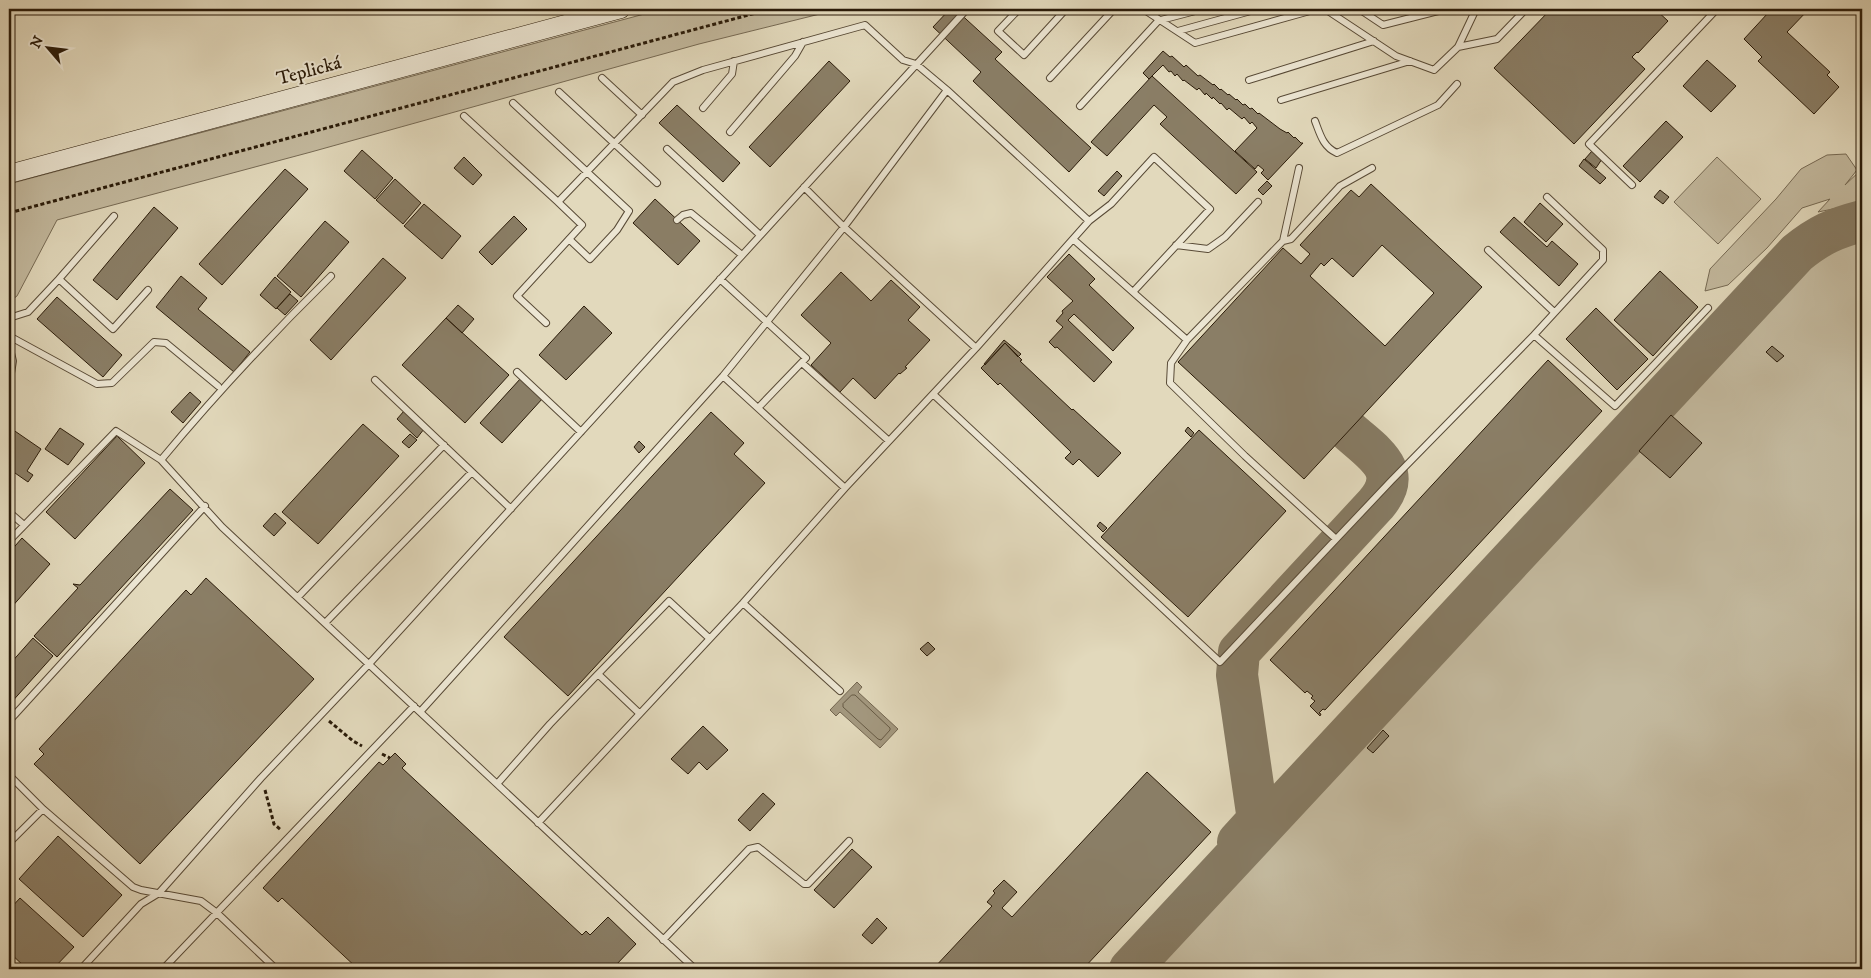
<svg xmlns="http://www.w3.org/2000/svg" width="1871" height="978" font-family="'IM FELL DW Pica',serif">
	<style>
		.green { fill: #c3b99e; stroke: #766a54 }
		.water { fill: #a3987f; stroke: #736650 }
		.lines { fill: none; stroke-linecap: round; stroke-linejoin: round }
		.shore { stroke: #665a44; stroke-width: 1 }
		.taxiway { stroke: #867a62; stroke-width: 42 }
		.building { fill: #8a7e66; stroke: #2a1b09; fill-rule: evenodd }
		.service-casing { stroke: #584a36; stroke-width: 8 }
		.secondary-casing { stroke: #2a1b09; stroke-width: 19 }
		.path { stroke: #2a1b09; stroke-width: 3; stroke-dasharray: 4 2.5; stroke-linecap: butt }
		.service { stroke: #ece6d3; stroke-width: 6 }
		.secondary { stroke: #ece6d3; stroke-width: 18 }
		.labels { text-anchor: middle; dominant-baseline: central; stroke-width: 4; stroke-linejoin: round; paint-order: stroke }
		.street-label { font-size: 19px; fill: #2a1b09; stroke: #ece6d3 }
	</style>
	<rect width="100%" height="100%" fill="#e2d9bc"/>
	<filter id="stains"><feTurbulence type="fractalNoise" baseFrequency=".004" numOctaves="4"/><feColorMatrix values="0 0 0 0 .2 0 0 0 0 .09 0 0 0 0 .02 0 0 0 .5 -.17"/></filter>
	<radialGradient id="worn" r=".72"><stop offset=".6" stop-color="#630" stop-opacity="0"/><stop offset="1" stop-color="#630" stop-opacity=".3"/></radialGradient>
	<!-- green -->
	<path class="green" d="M 663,9 L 840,9 L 699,44 L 311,152 L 57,220 L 17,296 L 9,302 L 9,184 Z
		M 1846,154 L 1857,170 L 1845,185 L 1862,169 L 1862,203 L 1818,212 L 1830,199 L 1802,208 L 1767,248 L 1728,285 L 1705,291 L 1710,269 L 1776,199 L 1801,169 L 1827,155 Z
		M 1717,157 L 1761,199 L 1718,244 L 1674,202 Z
		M 1862,240 L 1862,969 L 1156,969 L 1810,266 C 1825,251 1843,246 1862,240 Z"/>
	<!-- water -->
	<path class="water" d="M 857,682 L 862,687 L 858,692 L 898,729 L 880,748 L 840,712 L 836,716 L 830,710 Z"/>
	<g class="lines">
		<!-- shore -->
		<path class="shore" d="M 852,695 L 855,695 L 890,728 L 890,730 L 881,740 L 878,739 L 843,707 L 843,704 Z"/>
		<!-- taxiway -->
		<path class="taxiway" d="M 1238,842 L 1258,820 L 1237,675 L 1239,652 L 1376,504 C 1405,470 1373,453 1349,431
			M 1130,969 L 1797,253 C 1819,235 1835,228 1862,221"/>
	</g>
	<!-- building -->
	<path class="building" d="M 950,9 L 955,9 L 1002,52 L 995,59 L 1091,148 L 1069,172 L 973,81 L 981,72 L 933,27 Z
		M 1551,9 L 1655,9 L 1668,21 L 1638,53 L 1637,52 L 1632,57 L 1645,69 L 1574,144 L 1494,68 Z
		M 1766,9 L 1809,9 L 1787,32 L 1830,72 L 1827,75 L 1839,87 L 1814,114 L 1758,61 L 1762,57 L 1744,39 L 1768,13 L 1765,10 Z
		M 1852,9 L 1862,9 L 1862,18 Z
		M 1163,51 L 1170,57 L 1172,56 L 1184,67 L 1186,65 L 1198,76 L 1200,75 L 1213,85 L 1214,84 L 1220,90 L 1221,89 L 1228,95 L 1229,94 L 1236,100 L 1237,99 L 1243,105 L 1245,104 L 1250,109 L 1252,108 L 1258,114 L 1259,113 L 1280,129 L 1287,133 L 1288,132 L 1294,138 L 1295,137 L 1301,143 L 1303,143 L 1268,180 L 1261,173 L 1264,170 L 1258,165 L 1255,169 L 1235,151 L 1257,128 L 1252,122 L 1250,124 L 1244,117 L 1242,119 L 1229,108 L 1227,110 L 1221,103 L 1220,104 L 1213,97 L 1212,99 L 1206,93 L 1205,95 L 1199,88 L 1197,90 L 1184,80 L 1183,81 L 1177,74 L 1175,76 L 1171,71 L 1169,72 L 1163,65 L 1149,79 L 1143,73 Z
		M 1707,60 L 1736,86 L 1711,112 L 1683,86 Z
		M 829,61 L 850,81 L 770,167 L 749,147 Z
		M 1152,76 L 1257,172 L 1236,194 L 1160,124 L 1167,117 L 1154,105 L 1107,156 L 1091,142 Z
		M 677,105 L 740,163 L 723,182 L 659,123 Z
		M 1666,121 L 1683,137 L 1640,182 L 1623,166 Z
		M 362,150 L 393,178 L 375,199 L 344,171 Z
		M 1592,151 L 1602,159 L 1596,168 L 1585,159 Z
		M 464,157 L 482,175 L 473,185 L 454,168 Z
		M 1584,159 L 1606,178 L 1600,184 L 1579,166 Z
		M 285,169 L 308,189 L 222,285 L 199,264 Z
		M 1117,171 L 1122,176 L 1104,196 L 1098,191 Z
		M 395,179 L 421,203 L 403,224 L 376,200 Z
		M 1267,181 L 1272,186 L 1263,195 L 1258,190 Z
		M 1371,184 L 1482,287 L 1304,479 L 1178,362 L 1283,248 L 1301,264 L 1310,254 L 1300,245 L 1351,190 L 1359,197 ZM 1382,245 L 1434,293 L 1385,346 L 1310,276 L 1321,263 L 1324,266 L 1332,258 L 1353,277 Z
		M 1660,190 L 1669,197 L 1663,204 L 1654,197 Z
		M 655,199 L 700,241 L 678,265 L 633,223 Z
		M 1540,203 L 1563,224 L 1546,242 L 1524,222 Z
		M 424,204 L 461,236 L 442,259 L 404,226 Z
		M 154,207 L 178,228 L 117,300 L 93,280 Z
		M 514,216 L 527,229 L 492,265 L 479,252 Z
		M 1514,217 L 1547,247 L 1552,241 L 1578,264 L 1559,286 L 1500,232 Z
		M 325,221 L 349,242 L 301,297 L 277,276 Z
		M 1069,254 L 1095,279 L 1089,285 L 1134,328 L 1113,351 L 1074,314 L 1068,320 L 1112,362 L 1094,382 L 1057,347 L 1055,348 L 1049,342 L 1063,327 L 1056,321 L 1063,313 L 1062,311 L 1073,301 L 1047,277 Z
		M 383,258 L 406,278 L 331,360 L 310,340 Z
		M 1660,271 L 1698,307 L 1653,356 L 1614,320 Z
		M 841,272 L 871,301 L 891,280 L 920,307 L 908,320 L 930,340 L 905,367 L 907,368 L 900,374 L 899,373 L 875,399 L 853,378 L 840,392 L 811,365 L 831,343 L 801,315 Z
		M 181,276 L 207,298 L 198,309 L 250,352 L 234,372 L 156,307 Z
		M 275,277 L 291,292 L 276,309 L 260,295 Z
		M 290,294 L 298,301 L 285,315 L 277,308 Z
		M 57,297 L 122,355 L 103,377 L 37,319 Z
		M 458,305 L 474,319 L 462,333 L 446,318 Z
		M 584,306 L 612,333 L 566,380 L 539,355 Z
		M 1596,308 L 1648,359 L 1617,390 L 1566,339 Z
		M 446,318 L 509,375 L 465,423 L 402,365 Z
		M 1004,340 L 1021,354 L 1018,357 L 1005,343 L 985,365 L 984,364 Z
		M 1005,343 L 1022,360 L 1020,361 L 1072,410 L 1073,409 L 1121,453 L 1098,477 L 1079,459 L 1073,465 L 1065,458 L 1071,452 L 1000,383 L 998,385 L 981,368 Z
		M 1772,346 L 1784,356 L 1777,362 L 1766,352 Z
		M 1548,360 L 1602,411 L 1325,710 L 1323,709 L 1319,713 L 1321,714 L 1320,716 L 1310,706 L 1315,701 L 1311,698 L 1313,696 L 1307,691 L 1305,693 L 1270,660 Z
		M 521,378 L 543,398 L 502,443 L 480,423 Z
		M 190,392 L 201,402 L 183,423 L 171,412 Z
		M 404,411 L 424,429 L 417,438 L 397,419 Z
		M 711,412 L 744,443 L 734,454 L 765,483 L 568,696 L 504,637 Z
		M 1671,415 L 1702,443 L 1670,478 L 1639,451 Z
		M 363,424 L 399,456 L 318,544 L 282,512 Z
		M 9,427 L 41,449 L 27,471 L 33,475 L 28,482 L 15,473 L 9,483 Z
		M 1188,427 L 1194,433 L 1191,437 L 1185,431 Z
		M 60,428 L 84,444 L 68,465 L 45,449 Z
		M 1199,430 L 1286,511 L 1188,617 L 1101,537 Z
		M 410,434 L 417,440 L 409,448 L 402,442 Z
		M 117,436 L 145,463 L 75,539 L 46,512 Z
		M 639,441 L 645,447 L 639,453 L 634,447 Z
		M 170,489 L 193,510 L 57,657 L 34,636 L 78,588 L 73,584 L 80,585 Z
		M 275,513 L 286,523 L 274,536 L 263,526 Z
		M 1100,522 L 1107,528 L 1103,532 L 1097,526 Z
		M 22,538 L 50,564 L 9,610 L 9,553 Z
		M 206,578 L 314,679 L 140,864 L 34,764 L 44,754 L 39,749 L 186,590 L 191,595 Z
		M 33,638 L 53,656 L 9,705 L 9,665 Z
		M 928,642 L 935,649 L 927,656 L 920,649 Z
		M 703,726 L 728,750 L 707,770 L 699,762 L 688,774 L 671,759 Z
		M 1383,730 L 1389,736 L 1373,753 L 1367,748 Z
		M 395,753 L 406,764 L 402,768 L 582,935 L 586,931 L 590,935 L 608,917 L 636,944 L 615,966 L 619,969 L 358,969 L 282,898 L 278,902 L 263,888 L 379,762 L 383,765 Z
		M 1147,772 L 1211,832 L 1083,969 L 933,969 L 992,906 L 987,902 L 995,893 L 993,891 L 1004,880 L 1017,892 L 1002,908 L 1012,917 Z
		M 763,793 L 775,804 L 750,831 L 738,820 Z
		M 58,836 L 122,895 L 83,937 L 19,879 Z
		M 852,849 L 872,867 L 834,908 L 814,890 Z
		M 20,898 L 74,947 L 53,969 L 27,969 L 9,952 L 9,936 L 10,934 L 9,933 L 9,910 Z
		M 877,918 L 887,928 L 872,944 L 862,935 Z"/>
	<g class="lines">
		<defs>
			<path id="service" d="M 1019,9 L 998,31 L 1024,55 L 1066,9
				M 1143,9 L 1195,43 L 1317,9
				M 1325,9 L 1396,56 L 1434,70 L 1458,47 L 1476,9
				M 1359,9 L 1383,25 L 1446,9
				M 1161,20 L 1203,9
				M 1178,31 L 1258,9
				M 1458,47 L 1497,39 L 1526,9
				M 602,78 L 642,115
				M 1050,78 L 1114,9
				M 1249,80 L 1374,41
				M 559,92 L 657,183
				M 1281,100 L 1410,61
				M 513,103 L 629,211 L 617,230 L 590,259 L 569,239
				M 1080,106 L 1159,20
				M 703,108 L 732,74 L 734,61
				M 464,116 L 558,202 L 673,82 L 703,70 L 865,25 L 903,60 L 916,64 L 947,90 L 1089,221 L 976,348 L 845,488 L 743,603 L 538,823
				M 1315,121 C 1320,134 1323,147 1337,153 L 1438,105 L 1457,84
				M 730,132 L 795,56 L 803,42
				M 667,149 L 760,235
				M 1299,168 L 1283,241 L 1187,340 L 1171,363 L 1170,383 L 1245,456 L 1336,539
				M 1632,185 L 1589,144 L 1717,9
				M 804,187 L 844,227 L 976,348
				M 677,220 L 683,215 L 691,213 L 742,255
				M 1089,221 L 1111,204 L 1154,157 L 1210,209 L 1133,292
				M 1073,239 L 1187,340
				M 1283,241 L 1291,239 L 1340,186 L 1372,168
				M 1176,245 L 1208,249 L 1225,237 L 1258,202
				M 1488,250 L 1554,312
				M 331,276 C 271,335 215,395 161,460 L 222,527 L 695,969
				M 59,279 L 114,216
				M 720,279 L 806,358 L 758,408
				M 9,318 L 28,312 L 59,279 L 113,329 L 148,290
				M 546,323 L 517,296 L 582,225 L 558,202
				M 1534,335 L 1603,260 L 1603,250 L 1547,197
				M 9,336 L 97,384 L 112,383 L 154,342 L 166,343 L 218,386
				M 9,345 L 13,361 L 9,385
				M 802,363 L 889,441
				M 517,372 L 581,432
				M 723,376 L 845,488
				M 375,380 L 511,509
				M 933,394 L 1220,662 L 1391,481 L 1534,335 L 1615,406 L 1708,308
				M 9,512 L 24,525
				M 9,541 L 116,431 L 161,460
				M 298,597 L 444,445
				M 743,603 L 840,691
				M 325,623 L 472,472
				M 598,674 L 669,601 L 709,638
				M 420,712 L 723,376 L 844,227 L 947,90
				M 9,721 L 205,506
				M 9,775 L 43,809 L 133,887 L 141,890 L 201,901 L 217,913 L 276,969
				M 497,784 L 550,724 L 598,674 L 639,713
				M 9,843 L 43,809
				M 663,940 L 749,849 L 758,847 L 804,884 L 808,884 L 849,841
				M 81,969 L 141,904 L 159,893 L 261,778 L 369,664 L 967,9
				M 163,969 L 414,706"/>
			<path id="secondary" d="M 9,174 L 621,9"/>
		</defs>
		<!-- service casing -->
		<use href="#service" class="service-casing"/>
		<!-- secondary casing -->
		<use href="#secondary" class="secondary-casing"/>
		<!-- path -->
		<path class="path" d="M 9,213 L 771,9
			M 329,721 L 353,741 L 362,746
			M 382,754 L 390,758
			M 265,790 L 274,824 L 281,830"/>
		<!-- service -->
		<use href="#service" class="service"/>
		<!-- secondary -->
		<use href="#secondary" class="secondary"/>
	</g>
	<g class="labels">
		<!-- street labels -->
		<g class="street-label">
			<text transform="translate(309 71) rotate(-15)">Teplická</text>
		</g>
	</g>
	<!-- margin -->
	<rect width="1871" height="978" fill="none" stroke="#e2d9bc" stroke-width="30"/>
	<rect x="10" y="10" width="1851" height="958" fill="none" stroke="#2a1b09" stroke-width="2.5"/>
	<rect x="15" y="15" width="1841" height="948" fill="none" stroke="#2a1b09"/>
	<!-- north arrow -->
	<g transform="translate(48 48) rotate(298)" stroke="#ece6d3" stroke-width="4" paint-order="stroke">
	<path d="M0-4L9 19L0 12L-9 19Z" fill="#2a1b09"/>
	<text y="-8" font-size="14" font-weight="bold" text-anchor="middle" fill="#2a1b09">N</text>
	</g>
	<rect width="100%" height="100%" filter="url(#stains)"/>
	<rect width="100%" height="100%" fill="url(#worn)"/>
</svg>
